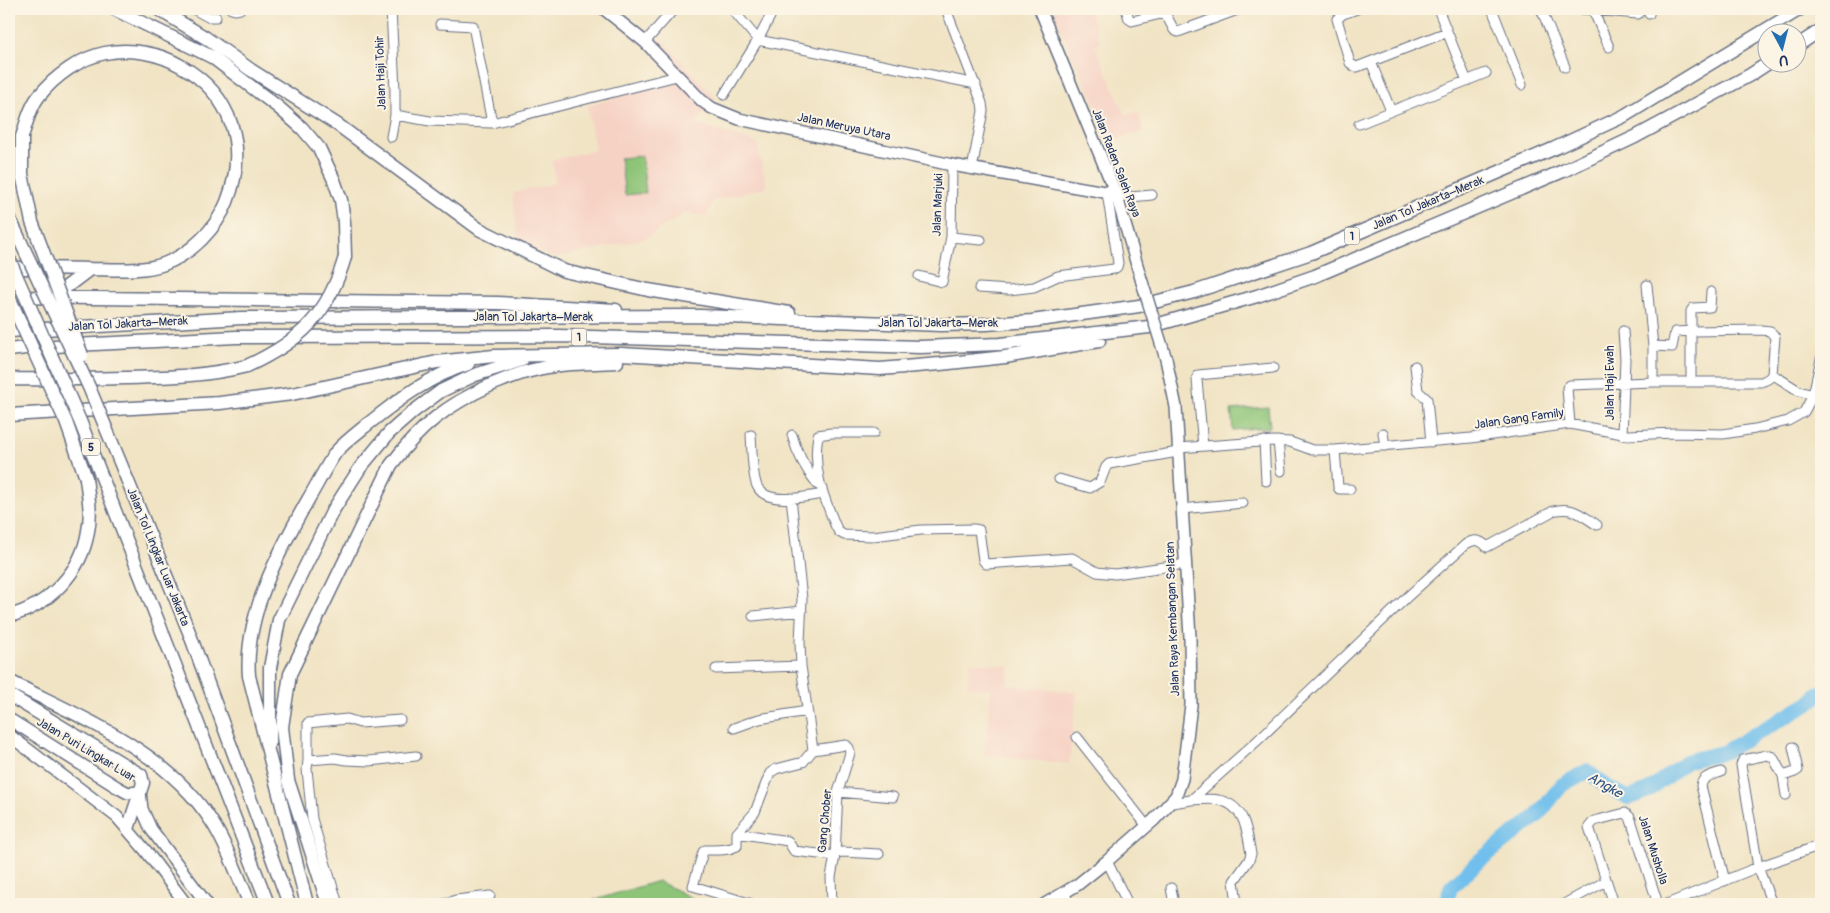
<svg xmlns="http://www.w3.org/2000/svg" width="1830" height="913" font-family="Pangolin,sans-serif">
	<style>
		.built { fill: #f6d2c4 }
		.green { fill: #8dc477; stroke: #547a6a }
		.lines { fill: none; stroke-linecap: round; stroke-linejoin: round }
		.river { stroke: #71bfec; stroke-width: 15 }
		.minor-casing { stroke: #666e82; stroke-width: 11 }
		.major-casing { stroke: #666e82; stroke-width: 14 }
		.highway-casing { stroke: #666e82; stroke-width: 15 }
		.minor { stroke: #fff; stroke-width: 9 }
		.major { stroke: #fff; stroke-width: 11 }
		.highway { stroke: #fff; stroke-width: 12 }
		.major-bridge-casing { stroke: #666e82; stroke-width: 14; stroke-linecap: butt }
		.highway-bridge-casing { stroke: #666e82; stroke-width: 15; stroke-linecap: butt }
		.major-bridge { stroke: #fff; stroke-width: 11 }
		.highway-bridge { stroke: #fff; stroke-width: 12 }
		.labels { text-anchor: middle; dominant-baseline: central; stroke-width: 4; stroke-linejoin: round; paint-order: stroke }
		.shield { fill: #fcf5e5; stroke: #5e6a86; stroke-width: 1 }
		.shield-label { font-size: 11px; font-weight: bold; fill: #1b2f5e }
		.street-label { font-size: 12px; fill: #1b2f5e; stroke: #fcf5e5 }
		.water-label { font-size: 14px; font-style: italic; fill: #305382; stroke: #fcf5e5 }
	</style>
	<rect width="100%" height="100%" fill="#fcf5e5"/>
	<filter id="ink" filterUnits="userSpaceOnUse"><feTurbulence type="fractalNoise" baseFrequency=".02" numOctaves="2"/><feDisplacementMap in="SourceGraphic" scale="10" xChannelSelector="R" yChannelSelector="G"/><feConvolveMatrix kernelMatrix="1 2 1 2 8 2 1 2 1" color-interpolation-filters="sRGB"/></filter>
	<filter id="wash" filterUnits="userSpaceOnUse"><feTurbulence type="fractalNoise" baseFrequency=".0096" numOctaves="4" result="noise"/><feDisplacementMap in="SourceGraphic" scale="20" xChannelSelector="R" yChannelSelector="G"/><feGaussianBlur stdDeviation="1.12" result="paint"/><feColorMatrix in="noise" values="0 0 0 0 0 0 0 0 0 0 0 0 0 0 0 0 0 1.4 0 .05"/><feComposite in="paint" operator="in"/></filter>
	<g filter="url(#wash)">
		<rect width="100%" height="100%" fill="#f1e4c5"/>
		<!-- built -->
		<path class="built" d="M 1051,9 L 1089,9 L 1101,43 L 1095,45 L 1125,115 L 1138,112 L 1143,131 L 1112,142 Z
			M 661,38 L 716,98 L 696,124 L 757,143 L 767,187 L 714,200 L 706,216 L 686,213 L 644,239 L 556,258 L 518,243 L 513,193 L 555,183 L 552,160 L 595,150 L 587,106 L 615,98 L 673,75 L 645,46 Z
			M 970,662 L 1009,666 L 1008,685 L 1077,692 L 1069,764 L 984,755 L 991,689 L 967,687 Z"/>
		<!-- green -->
		<path class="green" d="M 642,156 L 646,193 L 625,195 L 620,158 Z
			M 1268,407 L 1270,427 L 1233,430 L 1231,410 Z
			M 658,881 L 704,904 L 581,904 Z"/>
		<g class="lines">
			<!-- river -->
			<path class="river" d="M 1445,904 L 1451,887 L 1479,861 L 1537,816 L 1562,785 L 1587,771 L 1607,787 L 1629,798 L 1649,790 L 1687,761 L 1724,752 L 1808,704 L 1821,692"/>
		</g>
	</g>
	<g filter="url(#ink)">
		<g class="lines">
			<defs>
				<path id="minor" d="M 193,9 L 208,17 L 216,17
					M 231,9 L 235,10 L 240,9
					M 391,9 L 395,90 L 395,115 L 391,137
					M 732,9 L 758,40 L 976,84
					M 946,9 L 982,103 L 983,111 L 972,169
					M 1126,9 L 1129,19 L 1132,21 L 1165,13 L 1174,30 L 1178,32 L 1240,9
					M 1357,9 L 1343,14 L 1337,19 L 1350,63 L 1354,66 L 1357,67 L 1447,32
					M 1438,9 L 1467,81
					M 1492,9 L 1522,85
					M 1541,9 L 1565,67
					M 1581,9 L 1638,14
					M 1593,10 L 1609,47
					M 1649,14 L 1650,9
					M 440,24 L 473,26 L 492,123
					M 645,42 L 674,9
					M 1371,62 L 1391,111
					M 724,95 L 758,40 L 774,9
					M 395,115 L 430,121 L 492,123 L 677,76
					M 1359,124 L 1486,73
					M 1116,194 L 1127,195 L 1131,197 L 1152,195
					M 951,237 L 981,240
					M 919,276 L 942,282 L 951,237 L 952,165
					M 1647,285 L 1653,346
					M 979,288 L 1009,290 L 1034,287 L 1058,276 L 1114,269 L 1117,267 L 1118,263 L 1107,193
					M 1415,366 L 1418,391 L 1427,399 L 1431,442
					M 1772,374 L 1799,391 L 1813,395
					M 1691,382 L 1691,311 L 1693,308 L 1710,307 L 1711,292
					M 1570,424 L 1567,388 L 1570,385 L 1653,382 L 1761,382 C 1766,380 1770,379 1772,374 L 1775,337 L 1770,331 L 1761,330 L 1692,331 L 1675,332 L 1672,347 L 1653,346 L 1653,382
					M 874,433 L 831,433 L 818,435 C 812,470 823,495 836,527 L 839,532 L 844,535 L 873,536 L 921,530 L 974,529 L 979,530 L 983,560 L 986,564 L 1072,558 L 1097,572 L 1115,574 L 1186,564
					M 1383,433 L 1385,446
					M 751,435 C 752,448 752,475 757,486 C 766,506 805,497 823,494
					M 792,435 C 797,454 806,470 818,485
					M 1622,435 L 1625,359 L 1623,331
					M 1264,441 L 1266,481
					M 1278,441 L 1281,471
					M 1203,446 L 1197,380 L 1198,375 L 1273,368
					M 1178,448 L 1273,441 L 1290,442 L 1312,450 L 1335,450 L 1471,438 L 1570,424 L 1628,435 L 1675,433 L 1723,434 L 1755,429 L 1788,421 L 1804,412 L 1813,395 L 1821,359
					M 1335,450 L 1338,487 L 1339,489 L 1350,489
					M 1059,479 L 1090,488 L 1100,482 L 1106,467 L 1109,464 L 1178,452
					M 791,498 L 802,599 L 800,642 L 801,666 L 813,750
					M 1182,509 L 1243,503
					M 753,616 L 802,611
					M 716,669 L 801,666
					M 734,728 L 759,719 L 807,711
					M 1077,737 L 1147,826
					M 813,750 L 846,745 L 849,748 L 850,753 L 838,792 L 835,856 L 831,877 L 832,904
					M 308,760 L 335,758 L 347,760 L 369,761 L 416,756
					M 1721,772 C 1713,775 1702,776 1701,786 L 1725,881
					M 1783,776 L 1795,772 L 1798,770 L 1793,747
					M 838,792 L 893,797
					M 1191,800 C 1200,800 1211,798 1219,800 C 1246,806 1247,832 1251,854 L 1249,860 L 1234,881 L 1237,903
					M 1172,803 L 1191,800 L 1257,741 L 1405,599 L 1466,544 C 1474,539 1480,539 1487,547 L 1553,511 C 1573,506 1580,514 1597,525
					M 737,833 L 788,841 L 794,851 L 835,856
					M 835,853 L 843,852 L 879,854
					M 1107,861 L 1128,904
					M 1171,888 L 1174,904
					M 1065,894 L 1069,904
					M 338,904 L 312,819 L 307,769 L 308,760 L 308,723 L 347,719 L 360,723 L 400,720
					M 444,904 L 456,900 L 490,896
					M 752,904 L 693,886 L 703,852 L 705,850 C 715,850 727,851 737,846 L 737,833 L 755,812 L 770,773 L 776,769 L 803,762 L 813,750
					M 1564,904 L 1606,881
					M 1614,904 L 1589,827 L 1594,821 L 1625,813 L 1630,817 L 1658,904
					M 1667,904 L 1758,867 L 1821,845
					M 1772,904 L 1758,867 L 1741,765 L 1743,760 L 1767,755 L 1773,757 L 1783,776 L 1786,795"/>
				<path id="major" d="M 604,9 L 645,42 L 702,101 L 712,108 L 739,119 L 952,165 L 1116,194
					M 1040,9 L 1116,194 L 1142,282
					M 9,719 L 117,787 L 128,793 L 140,792 L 142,809 L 151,829 L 207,904
					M 9,735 L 117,817 L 146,851 L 186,904
					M 1045,904 L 1077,885 L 1107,861 L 1154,820 L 1176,796 L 1182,779 L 1191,705 L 1190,637 L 1176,407 L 1166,359"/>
				<path id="highway" d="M 114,9 L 212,57 L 278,107 L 302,128 L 319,148 L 334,180 L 341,200 L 344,222 L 345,257
					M 158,9 L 206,38 L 251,70 L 338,125 L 479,229 L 564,271 L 648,290 L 789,313
					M 1798,45 L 1821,30
					M 9,268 C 35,268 62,268 88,269 C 111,269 142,272 164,264 C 191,254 216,229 227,202 C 248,148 233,95 181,66 C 159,53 131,48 105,53 C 80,58 55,76 39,96 C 30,107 26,124 22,137
					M 9,297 L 498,303 L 616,310
					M 53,297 L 90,269
					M 9,331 L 242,318 L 700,316 L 941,325 L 986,324 L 1032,321 L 1139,306 L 1194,292 L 1311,253 L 1553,149 L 1624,116 L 1800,9
					M 9,350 L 34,347 L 236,337 L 559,336 L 920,347 L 1000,344 L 1149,327 L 1257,296 L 1315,276 L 1563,171 L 1635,137 L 1750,75 L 1770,62
					M 9,379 C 49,380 88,379 128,378 C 169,377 207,376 247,366
					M 9,415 L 220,403 L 292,394 L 437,362 L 494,356 L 621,354 L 880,369 L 940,364 L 1005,357 L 1099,341
					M 127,479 L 189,632 L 289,904
					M 9,616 C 48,606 82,572 88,531 C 92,513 88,496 86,478
					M 165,639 L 268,904
					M 9,681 C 81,718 166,750 212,822 C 228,847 238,877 250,904
					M 9,695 L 141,775 L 143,783 L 128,829
					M 270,742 L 270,668 L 279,620 L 332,512 L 360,468 L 389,433 L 414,411 L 441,391 L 475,375 L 522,360
					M 307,904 L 249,676 C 244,615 280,549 309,498 C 318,483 326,466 336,452 C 345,442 357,433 368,424 C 399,399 430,376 468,364
					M 328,904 L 288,780 L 282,727 L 290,674 L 391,465 C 420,426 447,405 491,385 C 506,379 521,372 538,369 C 564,363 591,363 617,362"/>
			</defs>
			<!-- minor casing -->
			<use href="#minor" class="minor-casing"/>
			<!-- major casing -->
			<use href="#major" class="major-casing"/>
			<!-- highway casing -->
			<use href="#highway" class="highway-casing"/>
			<!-- minor -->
			<use href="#minor" class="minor"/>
			<!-- major -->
			<use href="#major" class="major"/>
			<!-- highway -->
			<use href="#highway" class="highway"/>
			<defs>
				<path id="major-bridge" d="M 1142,282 L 1166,359"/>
				<path id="highway-bridge" d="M 22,137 L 22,174 L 32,222 L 82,355
					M 9,217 L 89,387 L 127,479
					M 9,259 L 80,421 L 165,639
					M 9,297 L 66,422 L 86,478
					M 247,366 C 301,341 328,315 345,257"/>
			</defs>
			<!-- major-bridge casing -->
			<use href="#major-bridge" class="major-bridge-casing"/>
			<!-- highway-bridge casing -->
			<use href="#highway-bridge" class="highway-bridge-casing"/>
			<!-- major-bridge -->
			<use href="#major-bridge" class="major-bridge"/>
			<!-- highway-bridge -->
			<use href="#highway-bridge" class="highway-bridge"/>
		</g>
	</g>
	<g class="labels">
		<!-- shield labels -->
		<g class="shield">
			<rect x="1344.5" y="227.5" width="15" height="17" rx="4"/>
			<rect x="571.5" y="328.5" width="15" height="17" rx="4"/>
			<rect x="82" y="438.5" width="18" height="17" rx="4"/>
		</g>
		<g class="shield-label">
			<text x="1352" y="236">1</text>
			<text x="579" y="337">1</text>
			<text x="91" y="447">5</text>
		</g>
		<!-- street labels -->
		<g class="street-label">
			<text transform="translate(381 73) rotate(-92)">Jalan Haji Tohir</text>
			<text transform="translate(844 127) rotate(12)">Jalan Meruya Utara</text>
			<text transform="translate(1116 163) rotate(69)">Jalan Raden Saleh Raya</text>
			<text transform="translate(1428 203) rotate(-23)">Jalan Tol Jakarta–Merak</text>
			<text transform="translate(938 205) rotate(-88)">Jalan Marjuki</text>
			<text x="533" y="317">Jalan Tol Jakarta–Merak</text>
			<text x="938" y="323">Jalan Tol Jakarta–Merak</text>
			<text transform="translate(128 324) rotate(-3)">Jalan Tol Jakarta–Merak</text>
			<text transform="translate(1610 383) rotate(-90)">Jalan Haji Ewah</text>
			<text transform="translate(1519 419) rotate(-8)">Jalan Gang Family</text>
			<text transform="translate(158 557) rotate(68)">Jalan Tol Lingkar Luar Jakarta</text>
			<text transform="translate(1173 619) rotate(-92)">Jalan Raya Kembangan Selatan</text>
			<text transform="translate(86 750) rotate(31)">Jalan Puri Lingkar Luar</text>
			<text transform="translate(825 821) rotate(-85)">Gang Chober</text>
			<text transform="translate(1653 850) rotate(72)">Jalan Musholla</text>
		</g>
		<!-- water labels -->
		<g class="water-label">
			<text transform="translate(1605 785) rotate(30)">Angke</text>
		</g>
	</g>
	<!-- margin -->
	<rect width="1830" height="913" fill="none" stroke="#fcf5e5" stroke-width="30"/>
	<!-- north arrow -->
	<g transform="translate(1782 48) rotate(173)"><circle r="24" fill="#fcf5e5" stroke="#a2a6af"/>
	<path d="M0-4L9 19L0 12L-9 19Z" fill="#1f6fb2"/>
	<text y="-8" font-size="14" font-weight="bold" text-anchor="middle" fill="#1b2f5e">U</text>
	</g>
</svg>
